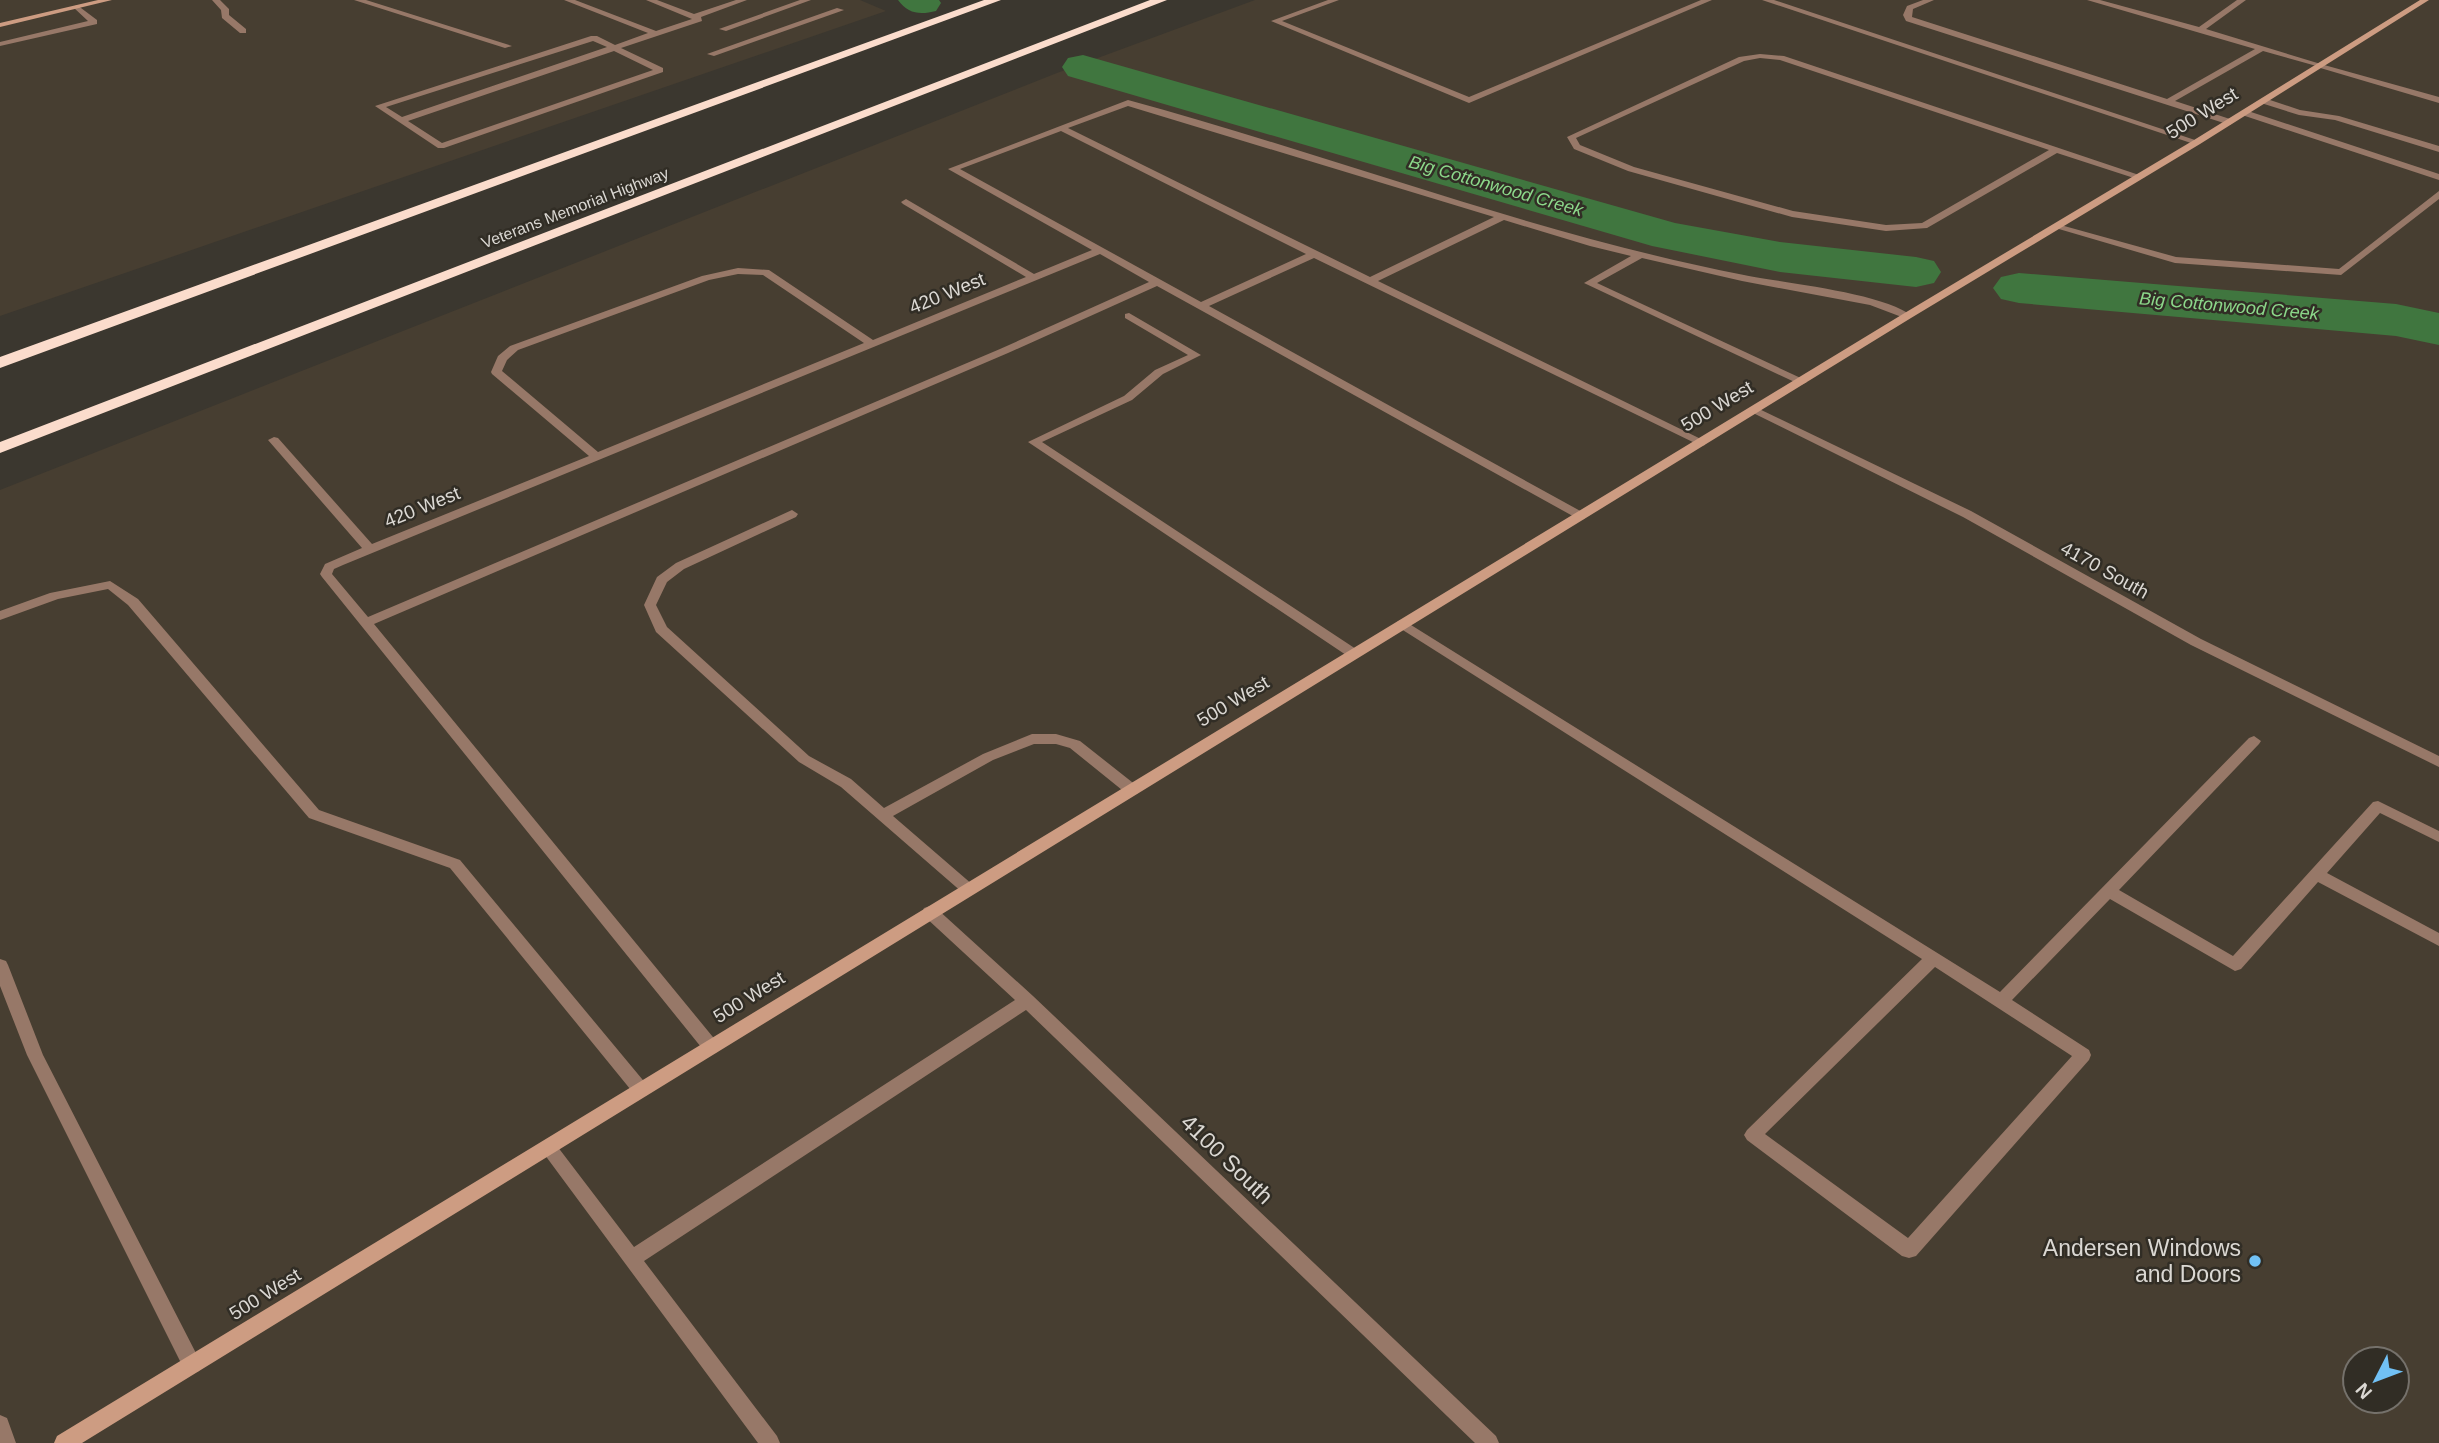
<svg xmlns="http://www.w3.org/2000/svg" width="2439" height="1443" font-family="Helvetica,sans-serif">
	<style>
		.built { fill: #473e31; fill-rule: evenodd }
		.lines { fill: none; stroke-linecap: round; stroke-linejoin: round }
		.river { fill: #40763f; fill-rule: evenodd }
		.lane { fill: #977868; fill-rule: evenodd }
		.street { fill: #977868; fill-rule: evenodd }
		.secondary { fill: #cd9c82; fill-rule: evenodd }
		.highway { fill: #fbdccc; fill-rule: evenodd }
		.poi-dot { fill: #71c1f5; stroke: #312d25; stroke-width: 2.5 }
		.labels { text-anchor: middle; dominant-baseline: central; stroke-width: 5; stroke-linejoin: round; paint-order: stroke }
		.far-street-label { font-size: 16px; fill: #dbd8d3; stroke: #312d25 }
		.far-water-label { font-size: 18px; font-style: italic; fill: #8cd88a; stroke: #312d25 }
		.street-label { font-size: 19px; fill: #dbd8d3; stroke: #312d25 }
		.near-street-label { font-size: 23px; fill: #dbd8d3; stroke: #312d25 }
		.near-poi-label { font-size: 23px; fill: #dbd8d3; stroke: #312d25; text-anchor: end }
	</style>
	<rect width="100%" height="100%" fill="#3b372f"/>
	<!-- built -->
	<path class="built" d="M 0,0 L 860,0 L 886,11 L 0,316 Z
		M 1255,0 L 2439,0 L 2439,1443 L 0,1443 L 0,490 L 1057,73 ZM 2355,1359 L 2397,1359 L 2397,1401 L 2355,1401 Z"/>
	<g class="lines">
		<!-- river -->
		<path class="river" d="M 898,0 L 939,0 L 941,3 L 936,11 C 920,15 908,14 898,0 Z
			M 1083,55 L 1675,223 L 1780,242 L 1916,257 L 1934,261 L 1941,272 L 1934,283 L 1916,287 L 1780,272 L 1652,246 L 1068,76 L 1062,67 L 1068,58 Z
			M 2019,273 L 2396,304 L 2439,313 L 2439,345 L 2396,336 L 2019,303 L 2001,299 L 1993,288 L 2001,277 Z"/>
		<!-- lane -->
		<path class="lane" d="M 212,0 L 220,0 L 229,9 L 229,15 L 246,29 L 246,33 L 240,33 L 222,18 L 221,10 Z
			M 354,0 L 366,0 L 512,46 L 505,48 Z
			M 564,0 L 575,0 L 656,31 L 692,19 L 646,0 L 657,0 L 694,14 L 736,0 L 747,0 L 701,17 L 702,21 L 621,48 L 663,68 L 663,72 L 444,148 L 438,148 L 375,106 L 591,36 L 597,36 L 615,45 L 648,33 ZM 593,41 L 607,47 L 402,117 L 386,107 ZM 614,51 L 653,70 L 442,143 L 408,121 Z
			M 800,0 L 811,0 L 726,31 L 719,29 Z
			M 1328,0 L 1339,0 L 1282,21 L 1469,97 L 1701,0 L 1712,0 L 1469,103 L 1271,21 Z
			M 1762,0 L 1774,0 L 2201,142 L 2194,144 Z
			M 1923,0 L 1934,0 L 1913,9 L 1912,17 L 2167,99 L 2255,49 L 2087,0 L 2100,0 L 2199,27 L 2237,0 L 2246,0 L 2206,29 L 2324,65 L 2320,67 L 2263,51 L 2175,101 L 2233,120 L 2234,122 L 2230,125 L 1906,21 L 1903,15 L 1907,6 Z
			M 77,5 L 97,20 L 97,24 L 0,46 L 0,42 L 88,21 L 73,7 Z
			M 837,8 L 844,10 L 714,56 L 707,54 Z
			M 1760,54 L 1784,56 L 2145,177 L 2137,179 L 2057,153 L 1927,228 L 1886,231 L 1792,217 L 1628,171 L 1574,149 L 1567,137 L 1739,57 ZM 1760,58 L 1780,60 L 2049,150 L 1922,223 L 1886,225 L 1793,211 L 1634,167 L 1580,145 L 1576,138 L 1744,61 Z
			M 2264,98 L 2300,110 L 2339,116 L 2439,146 L 2439,152 L 2335,120 L 2299,115 L 2261,103 L 2260,101 Z
			M 1128,100 C 1334,156 1534,234 1744,275 C 1784,283 1884,293 1912,316 L 1907,319 L 1870,305 L 1742,281 L 1642,258 L 1597,283 L 1805,380 L 1807,382 L 1801,385 L 1584,283 L 1631,256 L 1590,246 L 1504,220 L 1378,281 L 1705,441 L 1705,445 L 1701,446 L 1314,258 L 1209,306 L 1584,513 L 1586,516 L 1584,519 L 1580,520 L 1157,286 L 1008,353 L 374,624 L 717,1042 L 719,1047 L 717,1052 L 711,1054 L 705,1052 L 322,577 L 320,574 L 325,564 L 362,548 L 268,440 L 274,437 L 278,438 L 372,544 L 589,456 L 492,374 L 491,372 L 498,356 L 510,346 L 702,276 L 738,268 L 769,270 L 873,340 L 1026,277 L 903,204 L 901,202 L 906,199 L 1034,274 L 1092,250 L 948,169 ZM 1128,106 L 1494,217 L 1370,277 L 1068,128 ZM 1061,131 L 1306,254 L 1201,302 L 960,169 ZM 1100,254 L 1149,282 L 1000,349 L 368,617 L 332,574 L 334,569 L 343,565 ZM 738,274 L 763,275 L 864,343 L 598,452 L 502,371 L 507,360 L 518,350 L 709,280 Z
			M 2245,110 L 2439,174 L 2439,180 L 2242,115 L 2242,111 Z
			M 2439,191 L 2439,199 L 2341,275 L 2175,263 L 2052,227 L 2057,224 L 2176,257 L 2339,269 Z
			M 1129,313 L 1201,355 L 1163,374 L 1132,400 L 1042,442 L 1359,651 L 1361,654 L 1359,657 L 1349,657 L 1028,442 L 1124,396 L 1155,370 L 1188,355 L 1125,318 L 1125,314 Z
			M 792,510 L 798,514 L 796,517 L 684,569 L 667,582 L 656,605 L 667,627 L 809,756 L 851,779 L 884,808 L 983,754 L 1032,734 L 1056,734 L 1080,741 L 1137,786 L 1139,790 L 1137,794 L 1127,794 L 1070,748 L 1056,744 L 1034,744 L 993,760 L 893,816 L 973,885 L 976,889 L 973,893 L 963,893 L 841,787 L 799,762 L 656,632 L 644,605 L 657,577 L 676,563 Z
			M 110,581 L 138,599 L 319,810 L 460,860 L 647,1085 L 650,1090 L 647,1095 L 641,1097 L 635,1095 L 450,868 L 309,818 L 128,605 L 108,589 L 58,599 L 0,620 L 0,611 L 50,593 Z
			M 1403,620 L 2000,992 L 2249,738 L 2254,736 L 2261,741 L 2259,744 L 2119,890 L 2233,956 L 2373,802 L 2378,801 L 2439,831 L 2439,842 L 2380,813 L 2327,873 L 2439,933 L 2439,946 L 2318,882 L 2241,969 L 2235,971 L 2110,899 L 2012,1000 L 2089,1050 L 2091,1055 L 2089,1060 L 1916,1256 L 1909,1258 L 1902,1256 L 1747,1140 L 1744,1135 L 1747,1130 L 1922,959 L 1398,627 L 1396,624 L 1398,621 ZM 1935,967 L 2072,1056 L 1908,1238 L 1765,1134 Z
			M 930,906 L 936,908 L 1033,996 L 1496,1436 L 1499,1443 L 1475,1443 L 1026,1010 L 644,1261 L 777,1436 L 780,1443 L 758,1443 L 539,1147 L 542,1142 L 548,1140 L 554,1142 L 634,1247 L 1015,1000 L 924,916 L 922,912 L 924,908 Z
			M 0,959 L 6,961 L 8,965 L 43,1055 L 199,1359 L 202,1365 L 199,1371 L 192,1374 L 185,1371 L 27,1055 L 0,986 Z
			M 0,1415 L 7,1418 L 16,1443 L 0,1443 Z"/>
		<!-- street -->
		<path class="street" d="M 2317,63 L 2439,97 L 2439,103 L 2317,67 Z
			M 1755,407 L 1971,511 L 2201,639 L 2439,756 L 2439,767 L 2191,645 L 1963,517 L 1751,412 L 1751,408 Z"/>
		<!-- secondary -->
		<path class="secondary" d="M 98,0 L 112,0 L 0,27 L 0,23 Z
			M 2420,0 L 2429,0 L 2200,144 L 1911,318 L 82,1443 L 54,1443 L 57,1436 L 1903,314 L 2194,140 Z"/>
		<!-- highway -->
		<path class="highway" d="M 984,0 L 1001,0 L 0,368 L 0,357 Z
			M 1150,0 L 1167,0 L 0,453 L 0,442 Z"/>
	</g>
	<!-- markers -->
	<circle class="poi-dot" cx="2255" cy="1261" r="7"/>
	<g class="labels">
		<!-- far-street labels -->
		<g class="far-street-label">
			<text transform="translate(575 208) rotate(-21)">Veterans Memorial Highway</text>
		</g>
		<!-- far-water labels -->
		<g class="far-water-label">
			<text transform="translate(1496 186) rotate(16)">Big Cottonwood Creek</text>
			<text transform="translate(2229 306) rotate(5)">Big Cottonwood Creek</text>
		</g>
		<!-- street labels -->
		<g class="street-label">
			<text transform="translate(2202 113) rotate(-32)">500 West</text>
			<text transform="translate(947 293) rotate(-22)">420 West</text>
			<text transform="translate(1717 406) rotate(-31)">500 West</text>
			<text transform="translate(422 507) rotate(-22)">420 West</text>
			<text transform="translate(2105 570) rotate(29)">4170 South</text>
			<text transform="translate(1233 701) rotate(-31)">500 West</text>
			<text transform="translate(749 997) rotate(-32)">500 West</text>
			<text transform="translate(265 1294) rotate(-32)">500 West</text>
		</g>
		<!-- near-street labels -->
		<g class="near-street-label">
			<text transform="translate(1227 1159) rotate(44)">4100 South</text>
		</g>
		<!-- near-poi labels -->
		<g class="near-poi-label">
			<text x="2241" y="1248">Andersen Windows<tspan x="2241" dy="26">and Doors</tspan></text>
		</g>
	</g>
	<!-- north arrow -->
	<g transform="translate(2376 1380) rotate(228)"><circle r="33" fill="#312d25" stroke="#75716b" stroke-width="2"/>
	<path d="M0-5L12 26L0 18L-12 26Z" fill="#71c1f5"/>
	<text y="-10" font-size="19" font-weight="bold" text-anchor="middle" fill="#dbd8d3">N</text>
	</g>
</svg>
